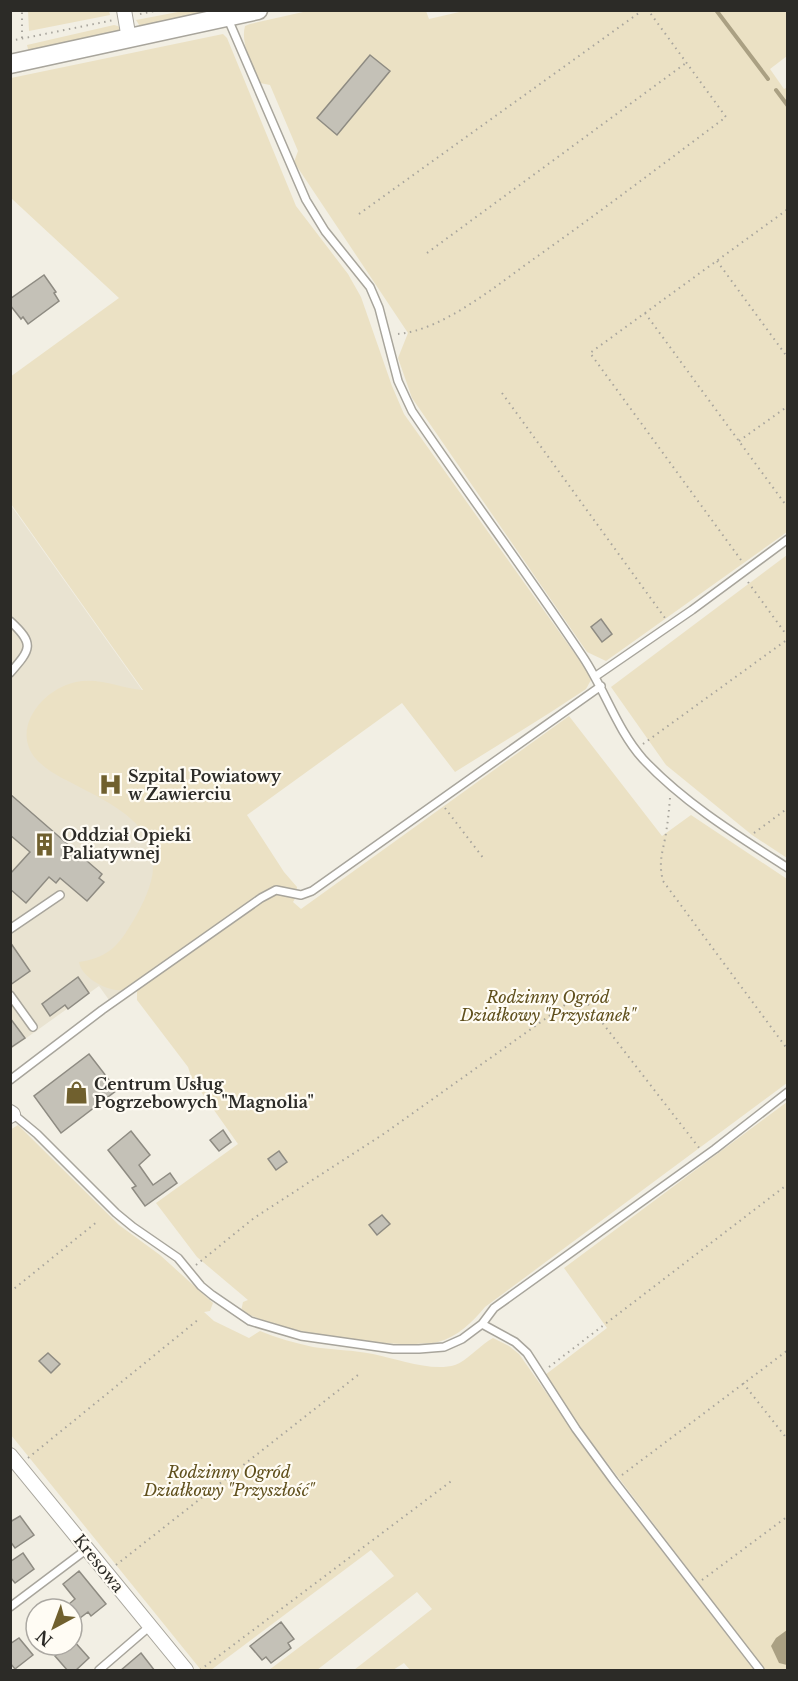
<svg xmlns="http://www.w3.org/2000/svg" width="798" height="1681" font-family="'Libre Baskerville',serif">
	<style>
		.built { fill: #e9e3d1 }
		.green { fill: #ebe1c4 }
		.water { fill: #aaa083 }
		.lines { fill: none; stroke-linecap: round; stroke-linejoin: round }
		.stream { stroke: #aaa083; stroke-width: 4 }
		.building { fill: #c4c1b7; stroke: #8e8b82; stroke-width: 1.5 }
		.service-casing { stroke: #a8a59c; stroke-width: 10 }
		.minor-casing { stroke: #a8a59c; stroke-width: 16 }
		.tertiary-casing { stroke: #a8a59c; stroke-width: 21 }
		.path { stroke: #a8a59d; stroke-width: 2; stroke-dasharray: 1.5 4.5; stroke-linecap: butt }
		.service { stroke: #fff; stroke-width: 7 }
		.minor { stroke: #fff; stroke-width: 14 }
		.tertiary { stroke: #fff; stroke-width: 18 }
		.labels { text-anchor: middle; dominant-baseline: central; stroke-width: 4.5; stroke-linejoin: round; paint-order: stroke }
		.poi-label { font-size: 16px; font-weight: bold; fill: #2c2b27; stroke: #fffcf4; text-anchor: start }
		.park-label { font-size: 16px; font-style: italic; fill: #5f4f1c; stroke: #fffcf4 }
		.street-label { font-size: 16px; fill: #2c2b27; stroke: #fffcf4 }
	</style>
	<rect width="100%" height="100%" fill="#f2efe4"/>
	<!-- built -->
	<path class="built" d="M 10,504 L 277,880 L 109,1000 L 99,986 L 11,1049 Z"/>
	<!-- green -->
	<path class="green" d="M 312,10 L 426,11 L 429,19 L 468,10 L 787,11 L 787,56 L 770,69 L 784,89 L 788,87 L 787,532 L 606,661 L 587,652 L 412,398 L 398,358 L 408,333 L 294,162 L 298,151 L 270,85 L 260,83 C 253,66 240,44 245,26 L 250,24 Z
		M 28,11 L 109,11 L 110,15 L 29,31 Z
		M 183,11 L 225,11 L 141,28 L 136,20 Z
		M 114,25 L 118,26 L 120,28 L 118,32 L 29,53 L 27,45 Z
		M 223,34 L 227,38 L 296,206 L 348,274 L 361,297 L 392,386 L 404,414 L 585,668 L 591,680 L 586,689 L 551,712 L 455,772 L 402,703 L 247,815 L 284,872 L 297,887 L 296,897 L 293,902 L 301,909 L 569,716 L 662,836 L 691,815 L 787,879 L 787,1083 L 485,1307 C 473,1322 457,1337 438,1342 C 432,1344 423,1343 416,1344 C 366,1345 285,1333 241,1311 L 243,1302 L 248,1300 L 197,1257 L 156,1203 L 238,1144 L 192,1079 L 188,1067 L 137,1000 L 137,988 C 130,988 123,991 117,990 C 103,989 81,976 79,962 C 112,957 120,943 136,916 C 174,850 146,821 87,791 C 71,782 53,775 40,763 C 7,733 41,689 76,682 C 99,677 120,688 143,690 L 11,504 L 10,377 L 119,298 L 11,198 L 11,78 Z
		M 787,555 L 787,858 L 752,835 L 666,765 L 611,687 Z
		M 787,1102 L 787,1670 L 765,1670 L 570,1414 L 545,1375 L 607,1328 L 564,1268 Z
		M 18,1125 L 119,1225 L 160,1255 L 213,1303 L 210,1311 L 204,1312 L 214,1321 L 249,1338 L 260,1331 C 277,1338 295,1343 313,1347 C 333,1350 354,1350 373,1354 C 397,1359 432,1372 455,1365 C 467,1361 481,1344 493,1338 L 509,1346 L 519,1354 L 617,1493 L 754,1670 L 410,1670 L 404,1663 L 393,1670 L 354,1670 L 432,1609 L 417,1592 L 317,1670 L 269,1670 L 394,1576 L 371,1550 L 211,1670 L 201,1670 L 11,1435 L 10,1130 Z"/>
	<!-- water -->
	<path class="water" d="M 787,1630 L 787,1665 L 779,1663 L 771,1646 L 776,1638 Z"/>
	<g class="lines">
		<!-- stream -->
		<path class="stream" d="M 716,10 L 768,79
			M 776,90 L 788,106"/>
	</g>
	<!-- building -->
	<path class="building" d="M 370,55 L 390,71 L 337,135 L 317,118 Z
		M 44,275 L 56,292 L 54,293 L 59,301 L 28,324 L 23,317 L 21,319 L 10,305 L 10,299 Z
		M 601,619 L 612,634 L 602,642 L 591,627 Z
		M 10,794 L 102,874 L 99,878 L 104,882 L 87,901 L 60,878 L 56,883 L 49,877 L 26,903 L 10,889 L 10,874 L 30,852 L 10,835 Z
		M 10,942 L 30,971 L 10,985 Z
		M 78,977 L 89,993 L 68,1009 L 65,1005 L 50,1016 L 42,1004 Z
		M 10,1018 L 25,1038 L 10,1048 Z
		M 89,1054 L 117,1090 L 61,1133 L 34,1096 Z
		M 223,1130 L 231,1142 L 219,1151 L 210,1140 Z
		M 131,1131 L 150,1155 L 139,1165 L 153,1185 L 170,1173 L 177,1183 L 145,1206 L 132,1188 L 136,1186 L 108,1150 Z
		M 279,1151 L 287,1162 L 276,1170 L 268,1159 Z
		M 382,1215 L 390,1224 L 377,1235 L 369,1225 Z
		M 48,1353 L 60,1364 L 51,1373 L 39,1361 Z
		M 20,1516 L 34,1535 L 15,1548 L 10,1541 L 10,1522 Z
		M 23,1553 L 34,1569 L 15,1583 L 10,1577 L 10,1562 Z
		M 79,1571 L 106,1604 L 91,1616 L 88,1612 L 80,1618 L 69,1604 L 75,1599 L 63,1584 Z
		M 281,1622 L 294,1639 L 288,1643 L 291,1648 L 271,1663 L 266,1657 L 262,1660 L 250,1646 Z
		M 19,1638 L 33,1655 L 15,1669 L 10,1663 L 10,1644 Z
		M 73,1640 L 89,1658 L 75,1671 L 68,1671 L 55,1656 L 68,1645 L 72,1645 Z
		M 141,1653 L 155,1671 L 120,1671 Z"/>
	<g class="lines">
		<defs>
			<path id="service" d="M 228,19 L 306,200 L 325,231 L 370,287 L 379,308 L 398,381 L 412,411 C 468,494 528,574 583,657 C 605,690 617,730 643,759 C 684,803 738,836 788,868
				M 10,621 C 35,644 31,649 10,673
				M 596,676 L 692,610 L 788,539
				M 10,929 L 60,895
				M 10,995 L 33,1027
				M 10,1080 L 102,1010 L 261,898 L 276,890 L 301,895 L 312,891 L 601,686
				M 13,1114 L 37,1134 L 116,1213 L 133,1227 L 178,1258 L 201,1286 L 212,1295 L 250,1321 L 301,1336 L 393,1349 L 419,1349 L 444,1347 L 462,1339 L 482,1324 L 494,1308 L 715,1149 L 788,1092
				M 482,1324 L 515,1342 L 527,1353 L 576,1429 L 614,1481 L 760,1670
				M 10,1607 L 87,1549
				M 99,1670 L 150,1626"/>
			<path id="minor" d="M 124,10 L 129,39
				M 10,1112 L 13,1114 L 10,1116
				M 10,1455 L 186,1670"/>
			<path id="tertiary" d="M 10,64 L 258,10"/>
		</defs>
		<!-- service casing -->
		<use href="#service" class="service-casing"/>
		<!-- minor casing -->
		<use href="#minor" class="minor-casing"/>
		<!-- tertiary casing -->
		<use href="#tertiary" class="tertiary-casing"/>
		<!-- path -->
		<path class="path" d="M 140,14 L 159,10
			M 22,38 L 22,10
			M 10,41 L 114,20
			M 359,214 L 643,10
			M 427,253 L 686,63
			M 717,261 L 788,358
			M 645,313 L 788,508
			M 398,334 C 444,330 498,284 535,258 C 600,212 663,164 726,117 L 648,10
			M 502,393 L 665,618
			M 739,441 L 788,406
			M 741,560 L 590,353 L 788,209
			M 748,582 L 788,637
			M 643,744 L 788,639
			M 670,798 C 669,810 668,821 666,833 C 663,852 658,861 663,881 L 788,1050
			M 445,808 L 484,859
			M 754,833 L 788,808
			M 196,1265 L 254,1218 L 385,1133 L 576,997 L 580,997 L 587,1003 L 700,1149
			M 10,1292 L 98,1221
			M 549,1367 L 788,1184
			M 743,1383 L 788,1440
			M 28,1458 L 199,1319
			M 622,1475 L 788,1350
			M 116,1565 L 358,1375
			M 702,1580 L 788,1516
			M 200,1670 L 454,1479"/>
		<!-- service -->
		<use href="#service" class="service"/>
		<!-- minor -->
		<use href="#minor" class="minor"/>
		<!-- tertiary -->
		<use href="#tertiary" class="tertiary"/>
	</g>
	<!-- icons -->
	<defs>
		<symbol id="hospital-bare" viewBox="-9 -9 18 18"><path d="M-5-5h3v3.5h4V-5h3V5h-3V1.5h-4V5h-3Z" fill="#70602e" stroke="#fffcf4" stroke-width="2.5" paint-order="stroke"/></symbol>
		<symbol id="building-bare" viewBox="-9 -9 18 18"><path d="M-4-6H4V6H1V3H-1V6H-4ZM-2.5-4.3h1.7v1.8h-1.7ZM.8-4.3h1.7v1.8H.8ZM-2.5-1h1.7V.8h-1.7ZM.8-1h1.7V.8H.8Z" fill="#70602e" stroke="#fffcf4" stroke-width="2.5" paint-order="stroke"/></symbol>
		<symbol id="shop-bare" viewBox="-9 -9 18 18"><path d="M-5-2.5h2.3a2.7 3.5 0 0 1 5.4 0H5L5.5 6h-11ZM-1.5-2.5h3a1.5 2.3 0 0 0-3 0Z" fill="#70602e" stroke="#fffcf4" stroke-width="2.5" paint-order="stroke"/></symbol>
	</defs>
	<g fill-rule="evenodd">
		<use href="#hospital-bare" x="94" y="768" width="33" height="33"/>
		<use href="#building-bare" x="28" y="828" width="33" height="33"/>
		<use href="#shop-bare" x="60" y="1076" width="33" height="33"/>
	</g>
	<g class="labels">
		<!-- poi labels -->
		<g class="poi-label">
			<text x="128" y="776">Szpital Powiatowy<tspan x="128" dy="18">w Zawierciu</tspan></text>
			<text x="62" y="835">Oddział Opieki<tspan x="62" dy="18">Paliatywnej</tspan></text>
			<text x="94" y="1084">Centrum Usług<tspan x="94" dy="18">Pogrzebowych "Magnolia"</tspan></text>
		</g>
		<!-- park labels -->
		<g class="park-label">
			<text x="548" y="997">Rodzinny Ogród<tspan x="548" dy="18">Działkowy "Przystanek"</tspan></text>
			<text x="229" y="1472">Rodzinny Ogród<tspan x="229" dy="18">Działkowy "Przyszłość"</tspan></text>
		</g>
		<!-- street labels -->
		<g class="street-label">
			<text transform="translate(99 1563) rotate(51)">Kresowa</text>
		</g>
	</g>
	<!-- border -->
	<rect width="798" height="1681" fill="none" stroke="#2c2b27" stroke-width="24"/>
	<!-- north arrow -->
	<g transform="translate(54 1627) rotate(221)"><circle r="28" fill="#fffcf4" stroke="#aba8a2" stroke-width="1.5"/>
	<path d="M0-4.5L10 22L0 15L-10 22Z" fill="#70602e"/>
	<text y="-9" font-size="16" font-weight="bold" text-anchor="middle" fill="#2c2b27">N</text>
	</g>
</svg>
